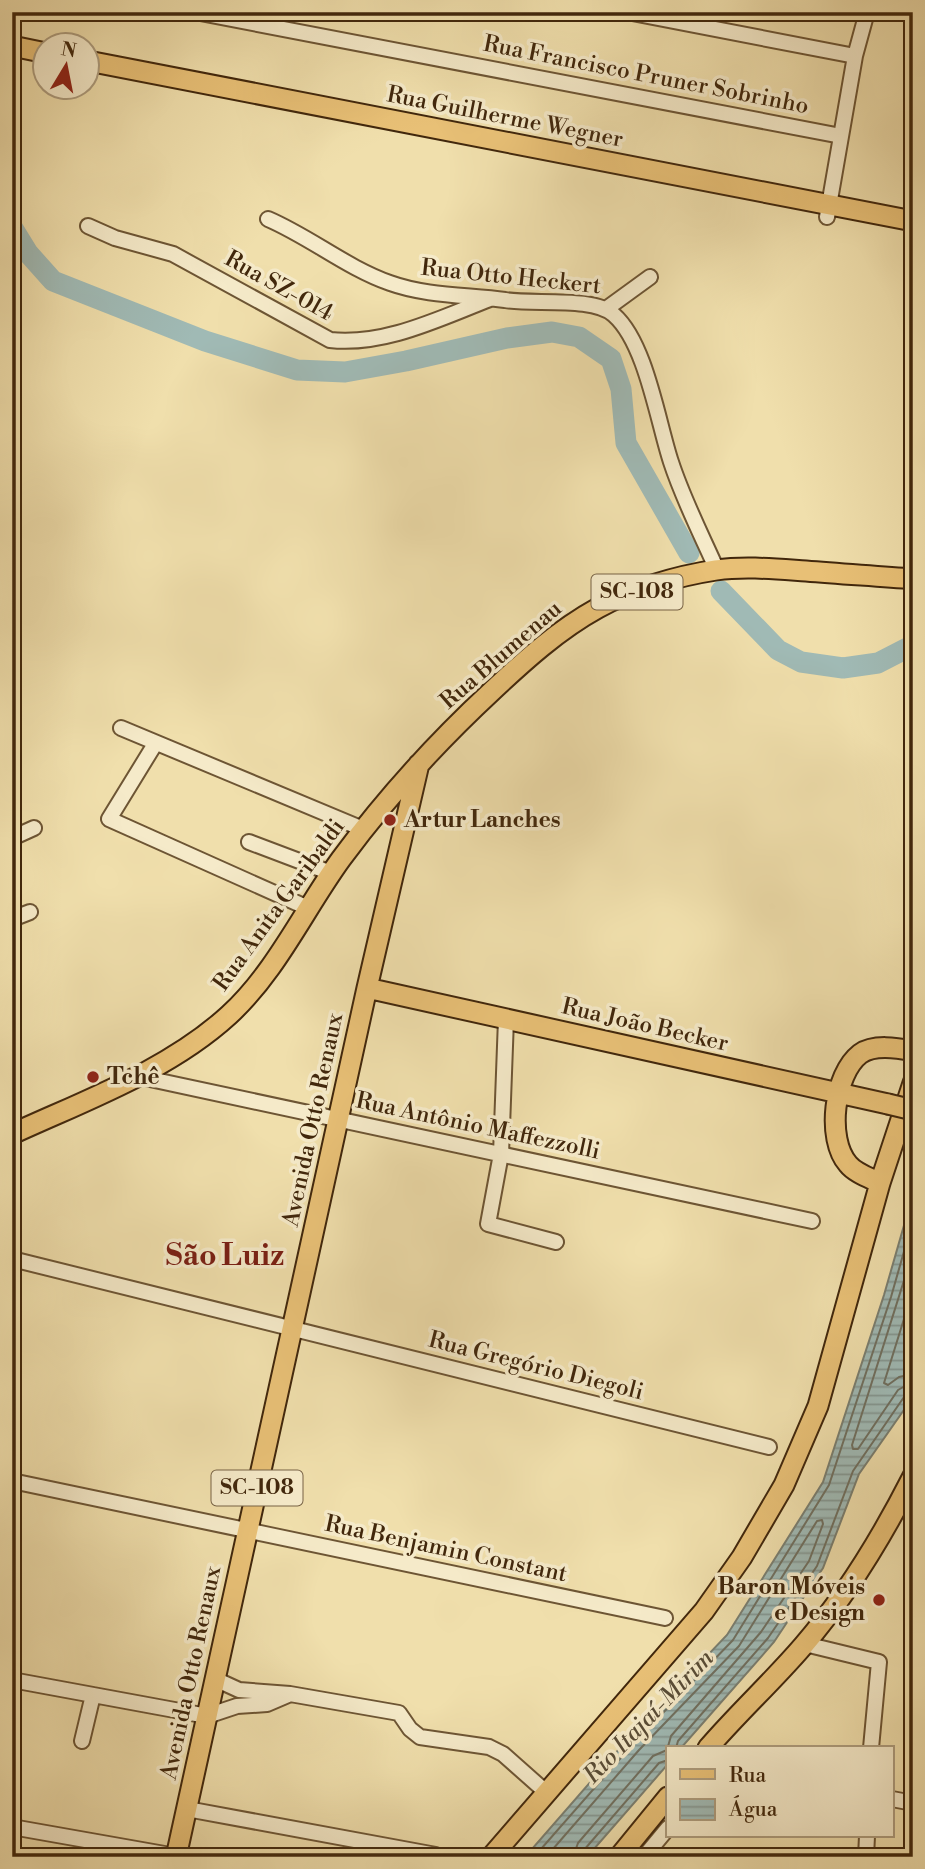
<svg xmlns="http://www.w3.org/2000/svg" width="925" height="1869" font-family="'Libre Bodoni',serif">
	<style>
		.water { fill: url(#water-rules); stroke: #7a7f71; stroke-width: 2 }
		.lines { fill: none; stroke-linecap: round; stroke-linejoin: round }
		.shore { stroke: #707060; stroke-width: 2 }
		.river { stroke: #a0bab5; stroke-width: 21 }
		.minor-casing { stroke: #6d5534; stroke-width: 18 }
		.major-casing { stroke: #41270c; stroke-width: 23 }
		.minor { stroke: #f5eac9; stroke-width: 14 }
		.major { stroke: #e8c076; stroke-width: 19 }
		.major-bridge-casing { stroke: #41270c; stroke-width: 23; stroke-linecap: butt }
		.major-bridge { stroke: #e8c076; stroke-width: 19 }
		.poi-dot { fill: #8f2418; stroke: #f5eac9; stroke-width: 2.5 }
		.labels { text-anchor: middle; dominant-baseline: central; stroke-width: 7; stroke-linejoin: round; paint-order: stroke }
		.shield { fill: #f5eac9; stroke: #776245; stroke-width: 2 }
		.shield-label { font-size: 21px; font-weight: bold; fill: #41270c }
		.street-label { font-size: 23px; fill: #41270c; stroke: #f5eac9 }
		.poi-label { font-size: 23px; font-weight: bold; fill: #41270c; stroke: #f5eac9; text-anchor: start }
		.water-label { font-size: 24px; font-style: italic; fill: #594c36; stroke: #f5eac9 }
		.district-label { font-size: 30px; font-weight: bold; fill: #7a1f14; stroke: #f5eac9 }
	</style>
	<defs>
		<pattern id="water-rules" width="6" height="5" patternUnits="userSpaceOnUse" patternTransform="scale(1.75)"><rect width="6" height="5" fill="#a0bab5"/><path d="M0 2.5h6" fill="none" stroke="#849792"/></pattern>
	</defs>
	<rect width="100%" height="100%" fill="#f0dfac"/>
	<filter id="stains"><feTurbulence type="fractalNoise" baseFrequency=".00286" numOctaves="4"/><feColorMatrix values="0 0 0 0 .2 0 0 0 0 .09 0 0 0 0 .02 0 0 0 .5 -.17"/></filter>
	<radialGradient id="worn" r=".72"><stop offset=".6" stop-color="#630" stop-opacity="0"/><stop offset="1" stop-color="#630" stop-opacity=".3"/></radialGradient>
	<!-- water -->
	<path class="water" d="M 913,1194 L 913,1397 L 859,1474 L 823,1568 L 774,1642 L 681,1748 L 668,1748 L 668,1764 L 587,1857 L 525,1857 L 627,1740 L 727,1635 L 823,1482 L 884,1295 Z"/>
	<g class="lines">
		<!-- shore -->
		<path class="shore" d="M 913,1252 L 852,1445 L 853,1449 L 858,1449 L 898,1390 L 905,1386 L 913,1385
			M 913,1290 L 884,1383 L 888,1385 L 899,1377 L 913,1374
			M 676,1748 L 678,1741 L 768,1638 L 817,1566 L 853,1471 L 904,1397 L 913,1394
			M 534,1857 L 633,1744 L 733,1640 L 829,1485 L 891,1297 L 913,1220
			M 546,1857 L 639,1750 L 739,1646 L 817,1521 L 822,1520 L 823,1524 L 809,1561 L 761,1632 L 671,1736 L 667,1750 L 653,1756 L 578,1843 L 573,1857
			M 582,1857 L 584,1850 L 659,1763 L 668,1760"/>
		<!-- river -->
		<path class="river" d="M 12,227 L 28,253 L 53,281 L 205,341 L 297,370 L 345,372 L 406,361 L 507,338 L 552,332 L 579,337 L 611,359 L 621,389 L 626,443 L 689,553
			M 721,591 L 778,650 L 801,662 L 843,668 L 878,663 L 913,645"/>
		<defs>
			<path id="minor" d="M 195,12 L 841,136
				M 627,12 L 855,56
				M 827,217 L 855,56 L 867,12
				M 268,219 C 310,237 347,268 390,283 C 426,296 467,295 505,300 C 533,305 594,296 614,315 C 646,343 658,423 671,462 C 683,499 701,534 717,570
				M 88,226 L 115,238 L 173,254 L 330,340 C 385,346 440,318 490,299
				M 606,309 L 650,277
				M 121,728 L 363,829
				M 155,744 L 109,819 L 308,908
				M 12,838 L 34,828
				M 249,842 L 331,873
				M 12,919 L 30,912
				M 506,1019 L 501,1154 L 488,1224 L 556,1242
				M 136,1076 L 812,1221
				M 12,1117 L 18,1131
				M 12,1259 L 769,1447
				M 12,1481 L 665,1618
				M 805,1644 L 879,1662 L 871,1748
				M 215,1679 L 239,1690 L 290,1694 L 399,1713 L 410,1729 L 420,1737 L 489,1747 L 503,1754 L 547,1793
				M 12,1680 L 207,1716 L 237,1706 L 267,1704 L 288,1695
				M 82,1741 L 93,1695
				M 892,1799 L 913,1803
				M 187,1809 L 436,1855
				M 12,1827 L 176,1856
				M 644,1857 L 668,1828
				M 866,1857 L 867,1836"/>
			<path id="major" d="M 12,46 L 46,53
				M 88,61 L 913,221
				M 367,988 L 888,1104
				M 12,1134 C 86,1100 169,1070 229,1015 C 276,972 304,910 341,859 C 386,798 436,743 492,691 C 524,661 558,630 598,608 C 632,589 677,576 716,570 C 745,566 776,569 806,571 C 841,574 877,576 913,579
				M 880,1183 C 870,1178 855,1173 848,1164 C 826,1139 834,1074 860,1054 C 874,1044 897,1048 913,1051
				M 708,1748 C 738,1713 773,1681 803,1646 C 846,1596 883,1535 913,1476
				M 176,1857 L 367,988 L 419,764
				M 491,1857 L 704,1611 L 742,1557 L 784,1485 L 818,1406 L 880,1183 L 913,1083
				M 619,1857 L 668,1797"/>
		</defs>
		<!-- minor casing -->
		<use href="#minor" class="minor-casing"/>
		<!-- major casing -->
		<use href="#major" class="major-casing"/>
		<!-- minor -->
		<use href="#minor" class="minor"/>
		<!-- major -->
		<use href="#major" class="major"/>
		<defs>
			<path id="major-bridge" d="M 888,1104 L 913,1110"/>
		</defs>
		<!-- major-bridge casing -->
		<use href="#major-bridge" class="major-bridge-casing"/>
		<!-- major-bridge -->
		<use href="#major-bridge" class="major-bridge"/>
	</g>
	<!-- markers -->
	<g class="poi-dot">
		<circle cx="390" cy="820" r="7"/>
		<circle cx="93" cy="1077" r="7"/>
		<circle cx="879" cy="1600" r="7"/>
	</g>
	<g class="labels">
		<!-- shield labels -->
		<g class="shield">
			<rect x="591.5" y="574.5" width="91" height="35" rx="5"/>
			<rect x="211.5" y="1470.5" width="91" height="35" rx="5"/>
		</g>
		<g class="shield-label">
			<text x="637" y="592">SC-108</text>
			<text x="257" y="1488">SC-108</text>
		</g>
		<!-- street labels -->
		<g class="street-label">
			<text transform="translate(646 75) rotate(11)">Rua Francisco Pruner Sobrinho</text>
			<text transform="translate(505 117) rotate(11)">Rua Guilherme Wegner</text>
			<text transform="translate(511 277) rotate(6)">Rua Otto Heckert</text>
			<text transform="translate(279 286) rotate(29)">Rua SZ-014</text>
			<text transform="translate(501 655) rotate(-41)">Rua Blumenau</text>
			<text transform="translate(279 905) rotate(-54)">Rua Anita Garibaldi</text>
			<text transform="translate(645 1025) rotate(13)">Rua João Becker</text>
			<text transform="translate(313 1120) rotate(-78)">Avenida Otto Renaux</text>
			<text transform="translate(478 1126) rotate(12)">Rua Antônio Maffezzolli</text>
			<text transform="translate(536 1366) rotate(14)">Rua Gregório Diegoli</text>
			<text transform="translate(446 1549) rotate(12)">Rua Benjamin Constant</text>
			<text transform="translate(191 1673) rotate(-78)">Avenida Otto Renaux</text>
		</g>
		<!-- poi labels -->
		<g class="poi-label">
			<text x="404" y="820">Artur Lanches</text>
			<text x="107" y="1077">Tchê</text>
			<text x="865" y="1587" text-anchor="end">Baron Móveis<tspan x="865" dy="26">e Design</tspan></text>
		</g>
		<!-- water labels -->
		<g class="water-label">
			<text transform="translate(649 1717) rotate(-46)">Rio Itajaí-Mirim</text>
		</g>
		<!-- district labels -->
		<g class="district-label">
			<text x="225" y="1256">São Luiz</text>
		</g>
	</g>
	<!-- margin -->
	<rect width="925" height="1869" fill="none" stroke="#f0dfac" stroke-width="42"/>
	<rect x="14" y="14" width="897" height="1841" fill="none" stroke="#41270c" stroke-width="3.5"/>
	<rect x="21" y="21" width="883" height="1827" fill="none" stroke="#41270c" stroke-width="2"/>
	<!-- legend -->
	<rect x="666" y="1746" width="228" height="91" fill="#f5eac9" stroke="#ad9c7d" stroke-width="2"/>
	<rect x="680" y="1769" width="35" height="10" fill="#e8c076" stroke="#ad9c7d" stroke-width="2"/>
	<text x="729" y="1782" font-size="21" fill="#41270c">Rua</text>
	<rect x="680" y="1799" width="35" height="21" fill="url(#water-rules)" stroke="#ad9c7d" stroke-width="2"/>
	<text x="729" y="1816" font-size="21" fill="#41270c">Água</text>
	<!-- north arrow -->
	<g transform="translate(66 66) rotate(10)"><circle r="33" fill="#f5eac9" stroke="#ad9c7d" stroke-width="2"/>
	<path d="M0-5L12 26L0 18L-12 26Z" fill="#8f2418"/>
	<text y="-10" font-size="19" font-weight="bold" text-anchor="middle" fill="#41270c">N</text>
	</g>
	<rect width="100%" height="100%" filter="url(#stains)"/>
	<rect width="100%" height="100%" fill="url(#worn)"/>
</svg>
